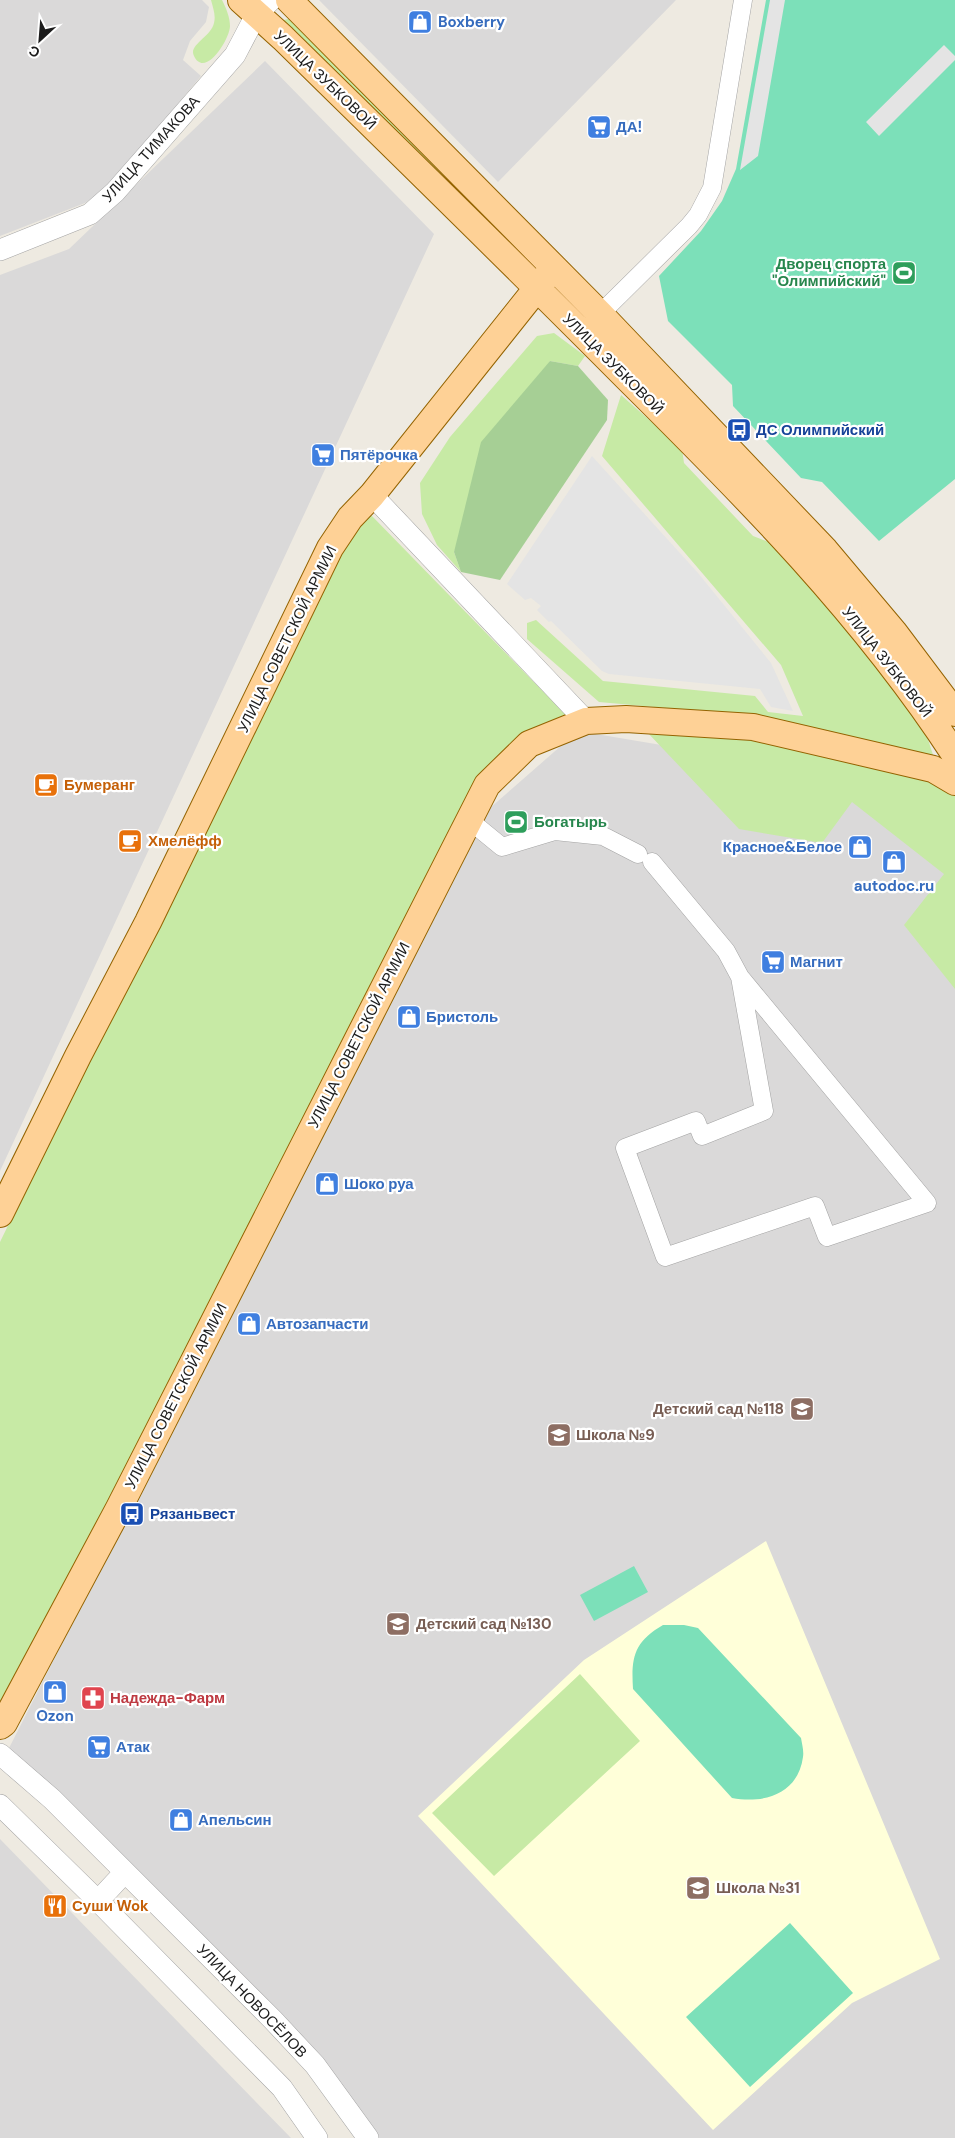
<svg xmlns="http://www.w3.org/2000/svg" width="955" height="2138" font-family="'DM Sans',sans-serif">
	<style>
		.residential { fill: #dad9d9 }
		.education { fill: #ffffd9 }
		.grass { fill: #c7eaa5 }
		.forest { fill: #a6cf95 }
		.pitch { fill: #7ce0b9 }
		.parking { fill: #e4e4e4 }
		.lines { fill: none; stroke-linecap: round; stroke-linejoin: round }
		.minor-casing { stroke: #a3a3a3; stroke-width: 19 }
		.tertiary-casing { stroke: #a3a3a3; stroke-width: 22 }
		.primary-casing { stroke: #946300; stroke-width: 28 }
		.minor { stroke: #fff; stroke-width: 18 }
		.tertiary { stroke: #fff; stroke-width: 21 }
		.primary { stroke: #fed196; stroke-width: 26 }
		.labels { text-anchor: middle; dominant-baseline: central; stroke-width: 4.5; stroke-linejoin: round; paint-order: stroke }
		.shop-label { font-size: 15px; font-weight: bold; fill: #366cbe; stroke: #fff; text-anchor: start }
		.street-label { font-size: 15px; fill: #1c1c1c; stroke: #fff }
		.leisure-label { font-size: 15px; font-weight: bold; fill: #27864d; stroke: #fff; text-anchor: end }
		.transit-label { font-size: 15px; font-weight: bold; fill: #164399; stroke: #fff; text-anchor: start }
		.food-label { font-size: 15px; font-weight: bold; fill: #c56008; stroke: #fff; text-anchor: start }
		.education-label { font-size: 15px; font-weight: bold; fill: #785e54; stroke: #fff; text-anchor: start }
		.health-label { font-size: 15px; font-weight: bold; fill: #be3a42; stroke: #fff; text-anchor: start }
	</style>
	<rect width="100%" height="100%" fill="#eeeae1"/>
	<!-- residential -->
	<path class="residential" d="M 0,0 L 202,0 L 209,7 L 206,22 L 190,41 L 183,60 L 201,76 L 110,185 L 85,203 L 0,236 Z
		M 319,0 L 676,0 L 498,182 Z
		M 265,61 L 434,234 L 0,1171 L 0,275 L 69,249 Z
		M 578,731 L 948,793 L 955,804 L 955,2138 L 362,2138 L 316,2069 L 4,1758 L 482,815 Z
		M 0,1839 L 291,2138 L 0,2138 Z"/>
	<!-- education -->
	<path class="education" d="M 766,1541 L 940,1959 L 852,2003 L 713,2130 L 418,1816 L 584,1660 Z"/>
	<!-- grass -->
	<path class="grass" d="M 211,0 L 222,0 C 226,8 230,17 230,26 C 230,39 205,79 194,56 C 188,45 211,37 214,23 C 216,15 213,8 211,0 Z
		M 292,18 L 507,237 L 504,240 L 280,21 Z
		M 554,333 L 585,356 L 578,366 L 550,361 L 454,552 L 461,572 L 437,545 L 422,514 L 420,483 L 450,437 L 537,336 Z
		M 621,395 L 682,449 L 684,463 L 753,536 L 774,544 L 887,676 L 923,724 L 934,758 L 754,716 L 599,702 L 527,639 L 527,623 L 536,620 L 603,681 L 755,696 L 768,712 L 803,716 L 781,665 L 602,456 Z
		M 371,515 L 567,716 L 522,734 L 0,1715 L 0,1242 L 340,547 Z
		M 647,732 L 751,739 L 928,781 L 955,796 L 955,989 L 904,925 L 944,874 L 852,802 L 822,843 L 739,829 Z
		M 580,1674 L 640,1741 L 494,1876 L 432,1813 Z"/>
	<!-- forest -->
	<path class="forest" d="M 550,361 L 578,366 L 608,400 L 607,420 L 500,580 L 461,572 L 454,552 L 481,442 Z"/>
	<!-- pitch -->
	<path class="pitch" d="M 766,0 L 955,0 L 955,479 L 879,541 L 822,482 L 801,478 L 733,406 L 732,385 L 668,321 L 659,276 L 701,231 L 722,201 L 736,169 Z
		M 634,1566 L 648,1592 L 594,1621 L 580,1595 Z
		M 663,1625 L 684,1625 L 698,1628 L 801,1738 C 802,1744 804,1751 803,1757 C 798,1794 764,1804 732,1798 L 633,1689 C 631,1657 634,1642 663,1625 Z
		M 790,1923 L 853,1993 L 750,2087 L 686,2017 Z"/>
	<!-- parking -->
	<path class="parking" d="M 770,0 L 785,0 L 758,156 L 740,170 Z
		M 944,45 L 955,56 L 955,60 L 879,136 L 866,122 Z
		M 592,456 L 698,573 L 771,663 L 793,711 L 771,707 L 760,689 L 609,674 L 602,671 L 551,621 L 549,622 L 537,610 L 541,606 L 531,598 L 525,600 L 507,584 Z"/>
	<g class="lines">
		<defs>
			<path id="minor" d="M 600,314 L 689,226 L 698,215 L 712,188 L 743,0
				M 469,820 L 502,847 L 555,831 L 603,836 L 638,854
				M 652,862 L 726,951 L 740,977 L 927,1203 L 827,1237 L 815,1206 L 665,1257 L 625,1148 L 696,1121 L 702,1136 L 764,1111 L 740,977"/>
			<path id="tertiary" d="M 0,250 L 90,214 L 115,192 L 235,55 L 256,15 L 271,0
				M 372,495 L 586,721
				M 0,1754 L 52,1799 L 273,2020 L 315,2065 L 368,2138
				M 0,1805 L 98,1901 L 282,2088 L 317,2138
				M 98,1901 L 125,1872"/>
			<path id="primary" d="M 241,0 L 283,38 C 398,151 514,264 628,379 C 746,496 864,615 955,755
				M 289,0 L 600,314 L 825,550 L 894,632 L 955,713
				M 0,1214 L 78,1056 L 148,922 L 330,548 L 350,518 L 372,495 L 553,268
				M 0,1726 L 4,1723 L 119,1508 L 487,785 L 529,744 L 586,721 L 626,719 L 753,727 L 933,769 L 955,782"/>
		</defs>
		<!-- minor casing -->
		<use href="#minor" class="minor-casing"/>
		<!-- tertiary casing -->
		<use href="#tertiary" class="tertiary-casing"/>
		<!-- primary casing -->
		<use href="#primary" class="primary-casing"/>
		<!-- minor -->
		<use href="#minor" class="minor"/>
		<!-- tertiary -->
		<use href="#tertiary" class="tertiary"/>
		<!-- primary -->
		<use href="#primary" class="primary"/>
	</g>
	<!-- icons -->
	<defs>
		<symbol id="shop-square" viewBox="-11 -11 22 22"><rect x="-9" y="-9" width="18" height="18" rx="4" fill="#3f7fe0" stroke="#fff"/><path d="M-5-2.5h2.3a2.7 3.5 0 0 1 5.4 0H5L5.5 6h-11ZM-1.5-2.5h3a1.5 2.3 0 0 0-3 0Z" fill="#fff"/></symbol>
		<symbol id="supermarket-square" viewBox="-11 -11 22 22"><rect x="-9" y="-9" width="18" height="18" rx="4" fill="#3f7fe0" stroke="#fff"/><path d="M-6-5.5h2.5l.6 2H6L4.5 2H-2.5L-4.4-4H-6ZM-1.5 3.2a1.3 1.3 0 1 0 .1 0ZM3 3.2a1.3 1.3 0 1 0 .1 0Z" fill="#fff"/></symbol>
		<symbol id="stadium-square" viewBox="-11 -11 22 22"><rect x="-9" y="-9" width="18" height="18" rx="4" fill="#2e9e5b" stroke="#fff"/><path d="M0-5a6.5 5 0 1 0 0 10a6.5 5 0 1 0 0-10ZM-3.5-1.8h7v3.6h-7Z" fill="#fff"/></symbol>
		<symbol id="bus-square" viewBox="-11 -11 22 22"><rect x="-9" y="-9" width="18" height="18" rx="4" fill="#1a4fb4" stroke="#fff"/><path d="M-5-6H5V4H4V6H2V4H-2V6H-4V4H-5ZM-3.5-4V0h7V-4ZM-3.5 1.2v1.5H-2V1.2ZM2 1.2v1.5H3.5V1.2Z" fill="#fff"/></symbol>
		<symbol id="cafe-square" viewBox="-11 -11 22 22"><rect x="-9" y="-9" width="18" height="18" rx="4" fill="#e8710a" stroke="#fff"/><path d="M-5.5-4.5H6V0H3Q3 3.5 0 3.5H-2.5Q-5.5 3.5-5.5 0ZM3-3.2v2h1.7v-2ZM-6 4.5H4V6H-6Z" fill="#fff"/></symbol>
		<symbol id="school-square" viewBox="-11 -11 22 22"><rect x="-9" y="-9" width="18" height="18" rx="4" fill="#8d6e63" stroke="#fff"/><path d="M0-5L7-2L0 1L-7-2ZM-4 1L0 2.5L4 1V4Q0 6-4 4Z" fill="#fff"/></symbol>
		<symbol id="pharmacy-square" viewBox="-11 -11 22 22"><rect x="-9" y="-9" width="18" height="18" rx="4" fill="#e0444e" stroke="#fff"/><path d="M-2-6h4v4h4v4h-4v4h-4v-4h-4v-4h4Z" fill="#fff"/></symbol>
		<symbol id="restaurant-square" viewBox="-11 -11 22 22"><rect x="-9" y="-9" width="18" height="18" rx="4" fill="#e8710a" stroke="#fff"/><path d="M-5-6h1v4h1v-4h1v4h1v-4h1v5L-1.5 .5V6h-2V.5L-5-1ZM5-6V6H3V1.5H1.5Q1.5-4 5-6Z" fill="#fff"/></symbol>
	</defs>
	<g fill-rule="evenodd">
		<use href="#shop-square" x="406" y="8" width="28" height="28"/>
		<use href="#supermarket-square" x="585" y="113" width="28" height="28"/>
		<use href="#stadium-square" x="890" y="259" width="28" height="28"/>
		<use href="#bus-square" x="725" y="416" width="28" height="28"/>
		<use href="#supermarket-square" x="309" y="441" width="28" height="28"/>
		<use href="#cafe-square" x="32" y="771" width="28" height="28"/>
		<use href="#stadium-square" x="502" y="808" width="28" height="28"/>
		<use href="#cafe-square" x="116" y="827" width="28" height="28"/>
		<use href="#shop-square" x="846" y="833" width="28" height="28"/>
		<use href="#shop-square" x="880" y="848" width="28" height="28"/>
		<use href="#supermarket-square" x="759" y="948" width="28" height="28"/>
		<use href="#shop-square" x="395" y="1003" width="28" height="28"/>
		<use href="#shop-square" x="313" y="1170" width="28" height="28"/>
		<use href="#shop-square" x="235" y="1310" width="28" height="28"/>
		<use href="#school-square" x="788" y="1395" width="28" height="28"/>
		<use href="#school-square" x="545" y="1421" width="28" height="28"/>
		<use href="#bus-square" x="118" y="1500" width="28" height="28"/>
		<use href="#school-square" x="384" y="1610" width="28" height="28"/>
		<use href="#shop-square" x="41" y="1678" width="28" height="28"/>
		<use href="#pharmacy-square" x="79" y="1684" width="28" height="28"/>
		<use href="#supermarket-square" x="85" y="1733" width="28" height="28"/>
		<use href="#shop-square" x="167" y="1806" width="28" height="28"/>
		<use href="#school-square" x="684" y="1874" width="28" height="28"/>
		<use href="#restaurant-square" x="41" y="1892" width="28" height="28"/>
	</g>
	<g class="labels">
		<!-- shop labels -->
		<g class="shop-label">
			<text x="438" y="22">Boxberry</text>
			<text x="616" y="127">ДА!</text>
			<text x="340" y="455">Пятёрочка</text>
			<text x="842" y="847" text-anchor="end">Красное&amp;Белое</text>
			<text x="894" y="886" text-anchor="middle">autodoc.ru</text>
			<text x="790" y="962">Магнит</text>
			<text x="426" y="1017">Бристоль</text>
			<text x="344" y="1184">Шоко руа</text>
			<text x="266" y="1324">Автозапчасти</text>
			<text x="55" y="1716" text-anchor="middle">Ozon</text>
			<text x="116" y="1747">Атак</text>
			<text x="198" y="1820">Апельсин</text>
		</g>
		<!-- street labels -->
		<g class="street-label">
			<text transform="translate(325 80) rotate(44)">УЛИЦА ЗУБКОВОЙ</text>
			<text transform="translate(151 149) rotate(-48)">УЛИЦА ТИМАКОВА</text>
			<text transform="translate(613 364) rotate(45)">УЛИЦА ЗУБКОВОЙ</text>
			<text transform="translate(287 639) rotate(-64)">УЛИЦА СОВЕТСКОЙ АРМИИ</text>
			<text transform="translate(887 662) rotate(52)">УЛИЦА ЗУБКОВОЙ</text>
			<text transform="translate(359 1035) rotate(-63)">УЛИЦА СОВЕТСКОЙ АРМИИ</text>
			<text transform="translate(176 1396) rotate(-63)">УЛИЦА СОВЕТСКОЙ АРМИИ</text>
			<text transform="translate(252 2001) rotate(46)">УЛИЦА НОВОСЁЛОВ</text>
		</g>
		<!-- leisure labels -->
		<g class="leisure-label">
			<text x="886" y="264">Дворец спорта<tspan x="886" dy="17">"Олимпийский"</tspan></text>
			<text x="534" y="822" text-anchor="start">Богатырь</text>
		</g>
		<!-- transit labels -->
		<g class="transit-label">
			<text x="756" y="430">ДС Олимпийский</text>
			<text x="150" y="1514">Рязаньвест</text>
		</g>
		<!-- food labels -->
		<g class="food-label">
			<text x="64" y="785">Бумеранг</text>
			<text x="148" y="841">Хмелёфф</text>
			<text x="72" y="1906">Суши Wok</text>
		</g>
		<!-- education labels -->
		<g class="education-label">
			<text x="784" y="1409" text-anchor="end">Детский сад №118</text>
			<text x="576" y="1435">Школа №9</text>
			<text x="416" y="1624">Детский сад №130</text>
			<text x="716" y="1888">Школа №31</text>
		</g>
		<!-- health labels -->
		<g class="health-label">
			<text x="110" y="1698">Надежда-Фарм</text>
		</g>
	</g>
	<!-- north arrow -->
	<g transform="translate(40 40) rotate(206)" stroke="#ffffff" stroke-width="4" paint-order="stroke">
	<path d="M0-4L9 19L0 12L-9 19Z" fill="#1c1c1c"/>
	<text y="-8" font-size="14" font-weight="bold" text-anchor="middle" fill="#1c1c1c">С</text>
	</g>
</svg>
